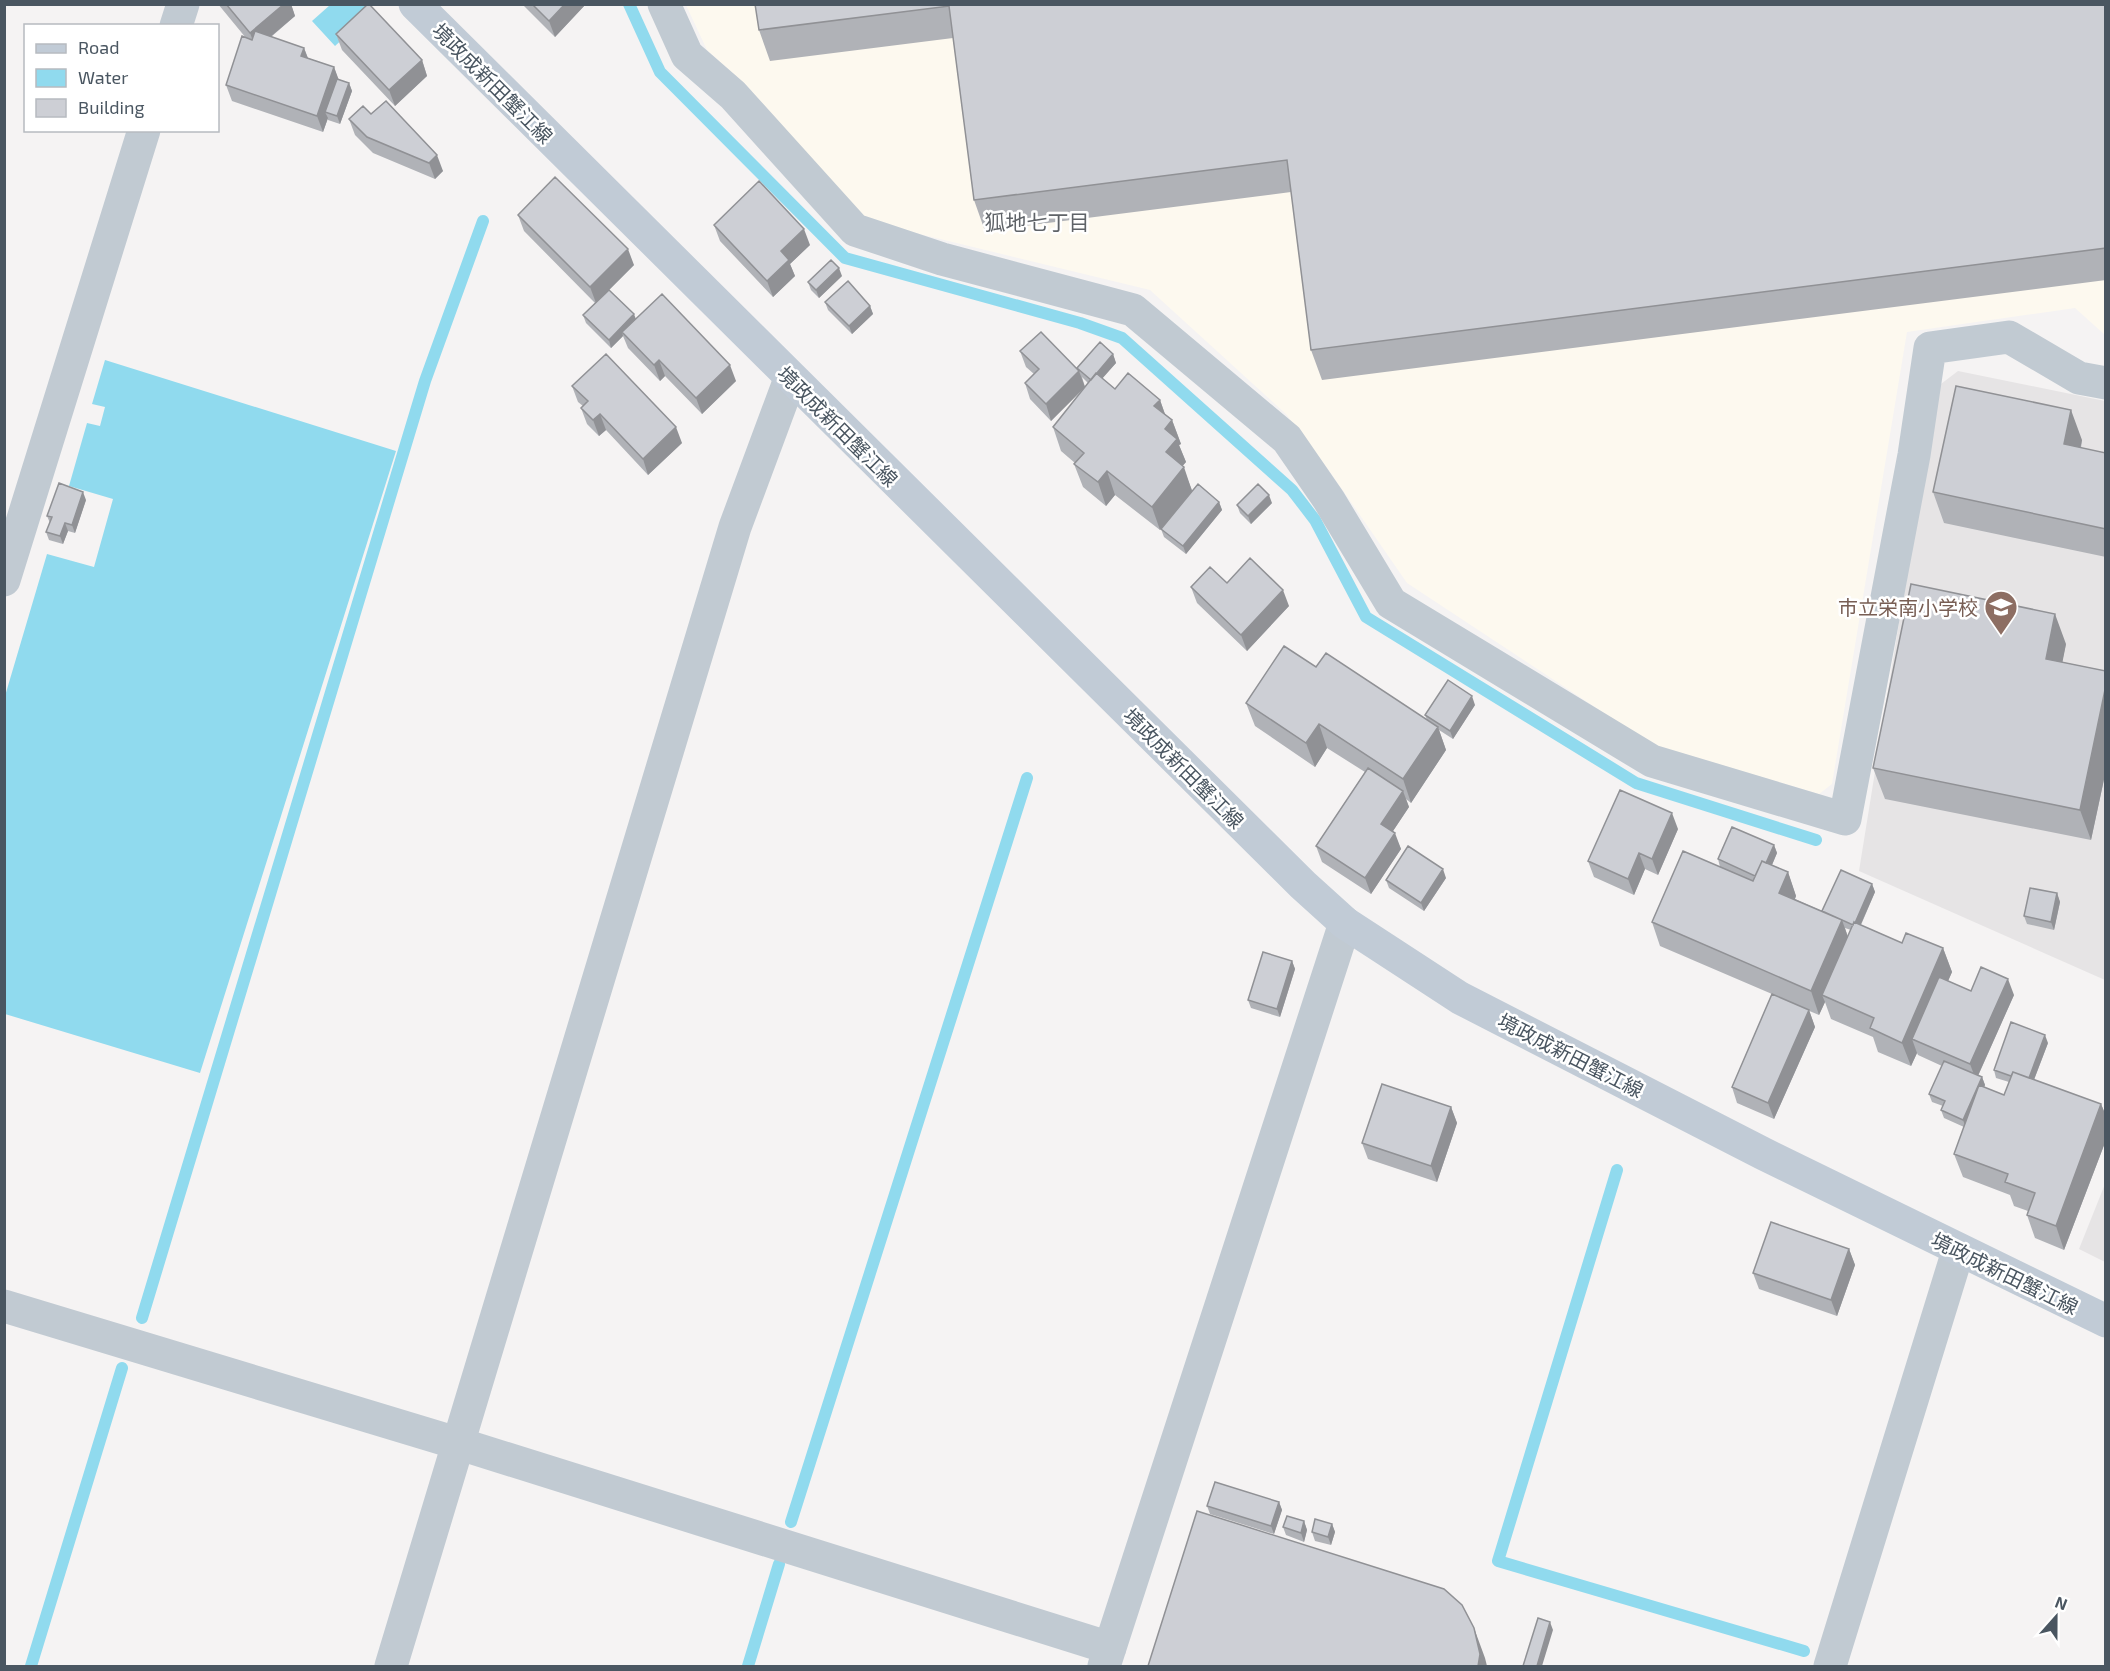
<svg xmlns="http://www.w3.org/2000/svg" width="2110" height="1671" font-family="'Exo 2','Noto Sans JP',sans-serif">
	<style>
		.commercial { fill: #fdf9ef }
		.education { fill: #e6e4e5 }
		.water { fill: #90daee }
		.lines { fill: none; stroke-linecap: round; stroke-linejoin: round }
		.stream { stroke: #90daee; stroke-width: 12 }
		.street { stroke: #c1cad2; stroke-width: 33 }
		.secondary { stroke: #c1cbd6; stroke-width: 33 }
		.wall { fill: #b0b2b7; fill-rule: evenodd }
		.shaded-wall { fill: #909195 }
		.building { fill: #cdcfd5; stroke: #909195; stroke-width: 1.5 }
		.labels { text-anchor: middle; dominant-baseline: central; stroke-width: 5; stroke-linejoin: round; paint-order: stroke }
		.street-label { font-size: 20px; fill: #4a5661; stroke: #fff }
		.education-label { font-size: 20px; fill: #785e54; stroke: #fff; text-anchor: end }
		.neighbourhood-label { font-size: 21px; fill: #5f6368; stroke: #fff }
	</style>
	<rect width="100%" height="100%" fill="#f5f3f3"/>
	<!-- commercial -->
	<path class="commercial" d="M 686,5 L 2105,5 L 2105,335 L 2075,308 L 1907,332 L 1832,784 L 1819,794 L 1651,744 L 1407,583 L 1328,469 L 1286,414 L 1150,290 L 866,221 L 747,86 L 707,50 Z"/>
	<!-- education -->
	<path class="education" d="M 1958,371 L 2105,401 L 2105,980 L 1859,871 L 1937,387 Z
		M 2105,1184 L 2105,1262 L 2079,1249 Z"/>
	<!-- water -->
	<path class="water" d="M 330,5 L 367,5 L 373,11 L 335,46 L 312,21 Z
		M 105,360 L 396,451 L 200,1073 L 5,1014 L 5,696 L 47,554 L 94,567 L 113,499 L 69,486 L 87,423 L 100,426 L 105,407 L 92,404 Z"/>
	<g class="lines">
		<!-- stream -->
		<path class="stream" d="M 629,4 L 660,72 L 845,258 L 1080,323 L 1122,338 L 1292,490 L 1315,520 L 1366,617 L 1636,783 L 1816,840
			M 1617,1170 L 1498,1561 L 1804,1651
			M 142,1318 L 425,381 L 483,221
			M 791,1522 L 1027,778
			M 31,1666 L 122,1368
			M 748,1666 L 779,1564"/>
		<!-- street -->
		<path class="street" d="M 664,4 L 687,55 L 733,95 L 855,230 L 942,259 L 1133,310 L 1287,439 L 1329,500 L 1391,603 L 1652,761 L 1845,819 L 1914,455 L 1930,348 L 2009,337 L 2079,378 L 2106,383
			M 176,26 L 183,4
			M 4,580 L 144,130
			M 4,1306 L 460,1444 L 1110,1648
			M 391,1666 L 735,527 L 790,379
			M 1104,1666 L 1345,923
			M 1830,1666 L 1958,1251"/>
		<!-- secondary -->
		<path class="secondary" d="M 415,4 L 1303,885 L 1345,923 L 1460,998 L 1764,1154 L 2106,1321"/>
	</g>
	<!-- wall -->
	<path class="wall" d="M 218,4 L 291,4 L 295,16 L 271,37 L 304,48 L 308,58 L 334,67 L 338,79 L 349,83 L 352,91 L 340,124 L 328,120 L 328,118 L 323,132 L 232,101 L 226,85 L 246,38 Z
		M 522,4 L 586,4 L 555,37 Z
		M 755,4 L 2106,4 L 2106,280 L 1322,380 L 1311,350 L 1291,192 L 985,231 L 974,200 L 953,38 L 770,61 L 759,30 Z
		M 336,34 L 422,60 L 427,76 L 395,106 L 342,50 Z
		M 371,114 L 443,171 L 435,179 L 373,153 L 355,135 L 349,119 Z
		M 518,215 L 634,265 L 609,290 L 636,319 L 736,381 L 702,414 L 665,376 L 660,381 L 628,348 L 623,336 L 611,348 L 586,323 L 583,315 L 595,303 L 524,231 Z
		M 714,225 L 810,245 L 790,264 L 795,276 L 773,297 L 720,241 Z
		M 842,276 L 819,298 L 811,290 L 808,282 Z
		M 825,302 L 870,306 L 873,314 L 852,334 L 828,310 Z
		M 1020,351 L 1078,369 L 1113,354 L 1116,363 L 1102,378 L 1115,389 L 1160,400 L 1165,414 L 1172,420 L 1181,444 L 1179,445 L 1186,462 L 1182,466 L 1192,490 L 1219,502 L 1222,510 L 1186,554 L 1164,537 L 1161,529 L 1160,530 L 1115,495 L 1106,506 L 1083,487 L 1074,464 L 1075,463 L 1061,451 L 1053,427 L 1084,388 L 1051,421 L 1030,399 L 1025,383 L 1034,374 L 1026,367 ZM 1082,377 L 1088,383 L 1085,387 Z
		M 572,386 L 682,443 L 648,475 L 606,430 L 599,436 L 587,424 L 581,408 L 583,406 L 578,402 Z
		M 2082,440 L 2081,448 L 2106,453 L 2106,557 L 1944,523 L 1933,492 Z
		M 86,500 L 75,533 L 68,531 L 63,544 L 49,540 L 46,532 L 50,523 L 47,516 Z
		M 1272,503 L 1251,524 L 1240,513 L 1237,505 Z
		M 1227,583 L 1289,606 L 1247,651 L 1197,603 L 1191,587 Z
		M 2066,644 L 2062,662 L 2106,671 L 2106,770 L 2091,840 L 1885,799 L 1873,768 Z
		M 1316,667 L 1427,720 L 1425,715 L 1475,705 L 1453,739 L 1439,730 L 1446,750 L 1411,803 L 1406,799 L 1409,807 L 1393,831 L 1401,849 L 1371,894 L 1322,862 L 1316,846 L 1365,772 L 1327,748 L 1315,767 L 1255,726 L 1246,703 Z
		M 1678,829 L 1658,875 L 1645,869 L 1634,895 L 1594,877 L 1588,861 Z
		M 1774,845 L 1777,853 L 1772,865 L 1788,872 L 1796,896 L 1795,899 L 1822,911 L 1872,884 L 1875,892 L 1861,925 L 1902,943 L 1943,948 L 1952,972 L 1948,981 L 1971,991 L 2014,995 L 1978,1076 L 1982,1077 L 1985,1085 L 1984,1087 L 2004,1095 L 2009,1082 L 1996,1078 L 1994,1070 L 2048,1043 L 2034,1080 L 2101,1104 L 2106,1116 L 2106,1140 L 2064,1250 L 2035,1238 L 2027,1215 L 2028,1211 L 2014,1206 L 2010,1195 L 1963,1177 L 1954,1154 L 1964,1127 L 1944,1118 L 1941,1110 L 1943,1106 L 1932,1102 L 1929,1094 L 1942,1066 L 1918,1055 L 1917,1053 L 1911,1066 L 1878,1052 L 1873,1037 L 1831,1019 L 1825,1002 L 1819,1015 L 1807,1010 L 1809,1010 L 1815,1027 L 1774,1119 L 1737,1103 L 1732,1087 L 1772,994 L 1660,946 L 1652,922 L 1720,867 L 1718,859 ZM 1845,928 L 1851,930 L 1848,937 Z
		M 1446,878 L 1424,911 L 1389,888 L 1386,880 Z
		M 2057,893 L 2060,902 L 2054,930 L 2027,924 L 2024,916 Z
		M 1292,961 L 1295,969 L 1280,1017 L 1251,1008 L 1248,1000 Z
		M 1451,1107 L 1457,1123 L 1437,1182 L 1368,1159 L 1362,1143 Z
		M 1849,1249 L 1855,1265 L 1837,1316 L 1759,1289 L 1753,1273 Z
		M 1279,1502 L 1282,1510 L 1274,1534 L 1210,1514 L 1207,1506 Z
		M 1304,1521 L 1307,1530 L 1304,1542 L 1286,1535 L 1283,1527 Z
		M 1332,1524 L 1335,1532 L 1331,1545 L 1315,1541 L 1312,1532 Z"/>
	<!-- shaded-wall -->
	<path class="shaded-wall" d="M 284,4 L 291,4 L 295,16 L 256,49 L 250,33 Z
		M 565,4 L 586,4 L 555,37 L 549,21 Z
		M 304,48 L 310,64 L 301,56 Z
		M 422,60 L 427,76 L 395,106 L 389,90 Z
		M 334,67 L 340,83 L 325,112 L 328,118 L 323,132 L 317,116 Z
		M 349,83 L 352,91 L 340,124 L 337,116 Z
		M 437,155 L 443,171 L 435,179 L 429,163 Z
		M 804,229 L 810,245 L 790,264 L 795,276 L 773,297 L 767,281 L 781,251 Z
		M 628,249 L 634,265 L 596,303 L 590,287 Z
		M 839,268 L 842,276 L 819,298 L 816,290 Z
		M 870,306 L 873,314 L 852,334 L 849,326 Z
		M 634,314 L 637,322 L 622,332 L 623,336 L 611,348 L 609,340 Z
		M 1113,354 L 1116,363 L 1094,388 L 1091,380 Z
		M 659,360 L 665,376 L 660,381 L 654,365 Z
		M 730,365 L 736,381 L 702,414 L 696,398 Z
		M 1079,371 L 1085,387 L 1051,421 L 1046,404 Z
		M 1160,400 L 1168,423 L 1154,406 Z
		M 2071,410 L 2082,440 L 2075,474 L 2064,444 Z
		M 600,414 L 606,430 L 599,436 L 593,420 Z
		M 1172,420 L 1181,444 L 1179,445 L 1186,462 L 1174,476 L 1166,452 L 1165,429 Z
		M 676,427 L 682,443 L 648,475 L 643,459 Z
		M 1184,467 L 1192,491 L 1160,530 L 1152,507 Z
		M 1107,471 L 1115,495 L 1106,506 L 1098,482 Z
		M 83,492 L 86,500 L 75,533 L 72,525 Z
		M 1269,495 L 1272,503 L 1251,524 L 1248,516 Z
		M 1219,502 L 1222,510 L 1186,554 L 1183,546 Z
		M 65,523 L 68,531 L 63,544 L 60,536 Z
		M 1283,590 L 1289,606 L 1247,651 L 1241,635 Z
		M 2055,614 L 2066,644 L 2057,690 L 2046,659 Z
		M 2106,685 L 2106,770 L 2091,840 L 2080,810 Z
		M 1472,696 L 1475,705 L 1453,739 L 1450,731 Z
		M 1319,724 L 1327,748 L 1315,767 L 1306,743 Z
		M 1438,727 L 1446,750 L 1411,803 L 1403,779 Z
		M 1403,791 L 1409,807 L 1387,840 L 1381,824 Z
		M 1672,813 L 1678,829 L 1658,875 L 1652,859 Z
		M 1395,833 L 1401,849 L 1371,894 L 1365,878 Z
		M 1774,845 L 1777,853 L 1763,886 L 1760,878 Z
		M 1639,853 L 1645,869 L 1634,895 L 1628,879 Z
		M 1443,869 L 1446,878 L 1424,911 L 1421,903 Z
		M 1788,872 L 1796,896 L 1788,916 L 1779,893 Z
		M 1872,884 L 1875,892 L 1857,933 L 1854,925 Z
		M 2057,893 L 2060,902 L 2054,930 L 2051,922 Z
		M 1842,920 L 1850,943 L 1822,995 L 1825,1002 L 1819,1015 L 1811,991 Z
		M 1943,948 L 1952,972 L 1921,1043 L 1912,1039 L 1917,1053 L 1911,1066 L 1902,1043 Z
		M 1292,961 L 1295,969 L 1280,1017 L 1277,1009 Z
		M 2008,979 L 2014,995 L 1976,1080 L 1970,1064 Z
		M 1809,1010 L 1815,1027 L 1774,1119 L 1768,1103 Z
		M 2045,1035 L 2048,1043 L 2030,1090 L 2027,1082 Z
		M 1982,1077 L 1985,1085 L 1966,1128 L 1963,1120 Z
		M 2101,1104 L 2106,1116 L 2106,1140 L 2064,1250 L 2056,1226 Z
		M 1451,1107 L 1457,1123 L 1437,1182 L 1431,1166 Z
		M 1849,1249 L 1855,1265 L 1837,1316 L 1831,1300 Z
		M 1279,1502 L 1282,1510 L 1274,1534 L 1271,1526 Z
		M 1304,1521 L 1307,1530 L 1304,1542 L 1301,1533 Z
		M 1332,1524 L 1335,1532 L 1331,1545 L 1328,1537 Z
		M 1550,1622 L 1553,1630 L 1542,1666 L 1537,1666 Z
		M 1474,1628 L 1485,1658 L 1487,1666 L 1478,1666 Z"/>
	<!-- building -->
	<path class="building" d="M 226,4 L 284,4 L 250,33 Z
		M 368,4 L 369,4 L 422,60 L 389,90 L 336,34 Z
		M 532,4 L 565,4 L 549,21 Z
		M 755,4 L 2106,4 L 2106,248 L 1311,350 L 1287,160 L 974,200 L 949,6 L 759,30 Z
		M 255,31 L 304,48 L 301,56 L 334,67 L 317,116 L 226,85 L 242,36 L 252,40 Z
		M 337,79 L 349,83 L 337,116 L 325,112 Z
		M 386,101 L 437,155 L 429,163 L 367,137 L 349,119 L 363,106 L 371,114 Z
		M 555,177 L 628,249 L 590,287 L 518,215 Z
		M 759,181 L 804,229 L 781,251 L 789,260 L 767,281 L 714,225 Z
		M 831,260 L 839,268 L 816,290 L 808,282 Z
		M 848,281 L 870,306 L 849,326 L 825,302 Z
		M 609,290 L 634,314 L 609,340 L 583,315 Z
		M 662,294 L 730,365 L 696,398 L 659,360 L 654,365 L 622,332 Z
		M 1041,332 L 1079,371 L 1046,404 L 1025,383 L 1039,369 L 1020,351 Z
		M 1100,342 L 1113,354 L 1091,380 L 1077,368 Z
		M 606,354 L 676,427 L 643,459 L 600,414 L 593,420 L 581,408 L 588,401 L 572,386 Z
		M 1096,373 L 1115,389 L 1128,373 L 1160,400 L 1154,406 L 1172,420 L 1165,429 L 1177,439 L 1166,452 L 1184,467 L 1152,507 L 1107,471 L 1098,482 L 1074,464 L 1084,453 L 1053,427 Z
		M 1956,386 L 2071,410 L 2064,444 L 2106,453 L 2106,529 L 1933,492 Z
		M 59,483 L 83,492 L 72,525 L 65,523 L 60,536 L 46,532 L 52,517 L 47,516 Z
		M 1198,484 L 1219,502 L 1183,546 L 1161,529 Z
		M 1258,484 L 1269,495 L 1248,516 L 1237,505 Z
		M 1250,558 L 1283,590 L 1241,635 L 1191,587 L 1210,567 L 1227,583 Z
		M 1911,584 L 2055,614 L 2046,659 L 2106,671 L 2106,685 L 2080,810 L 1873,768 Z
		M 1284,646 L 1316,667 L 1326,653 L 1438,727 L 1403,779 L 1319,724 L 1306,743 L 1246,703 Z
		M 1448,680 L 1472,696 L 1450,731 L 1425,715 Z
		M 1368,768 L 1403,791 L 1381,824 L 1395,833 L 1365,878 L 1316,846 Z
		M 1620,790 L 1672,813 L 1652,859 L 1639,853 L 1628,879 L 1588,861 Z
		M 1732,827 L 1774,845 L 1766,863 L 1762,861 L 1755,876 L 1718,859 Z
		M 1408,846 L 1443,869 L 1421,903 L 1386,880 Z
		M 1683,851 L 1753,881 L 1762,861 L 1788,872 L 1779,893 L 1842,920 L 1811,991 L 1652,922 Z
		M 1841,870 L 1872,884 L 1855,923 L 1854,922 L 1853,925 L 1822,911 Z
		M 2030,888 L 2057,893 L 2051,922 L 2024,916 Z
		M 1854,922 L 1902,943 L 1906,933 L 1943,948 L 1902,1043 L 1870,1028 L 1874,1018 L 1822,995 Z
		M 1263,952 L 1292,961 L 1277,1009 L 1248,1000 Z
		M 1981,967 L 2008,979 L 1970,1064 L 1912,1039 L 1939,977 L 1971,991 Z
		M 1772,994 L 1809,1010 L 1768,1103 L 1732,1087 Z
		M 2011,1022 L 2045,1035 L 2029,1078 L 2013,1072 L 2011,1076 L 1994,1070 Z
		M 1944,1061 L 1982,1077 L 1963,1120 L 1941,1110 L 1945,1101 L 1929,1094 Z
		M 2013,1072 L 2101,1104 L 2056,1226 L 2027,1215 L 2035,1193 L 2005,1182 L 2008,1174 L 1954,1154 L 1979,1085 L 2004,1095 Z
		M 1382,1084 L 1451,1107 L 1431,1166 L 1362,1143 Z
		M 1771,1222 L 1849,1249 L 1831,1300 L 1753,1273 Z
		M 1215,1482 L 1279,1502 L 1271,1526 L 1207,1506 Z
		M 1197,1511 L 1444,1589 L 1462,1605 L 1474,1628 L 1480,1654 L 1478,1666 L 1148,1666 Z
		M 1287,1516 L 1304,1521 L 1301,1533 L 1283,1527 Z
		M 1315,1519 L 1332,1524 L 1328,1537 L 1312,1532 Z
		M 1538,1618 L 1550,1622 L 1537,1666 L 1523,1666 Z"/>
	<!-- icons -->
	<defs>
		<symbol id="school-pin" viewBox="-11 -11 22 30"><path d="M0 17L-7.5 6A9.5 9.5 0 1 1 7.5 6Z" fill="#8d6e63" stroke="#fff"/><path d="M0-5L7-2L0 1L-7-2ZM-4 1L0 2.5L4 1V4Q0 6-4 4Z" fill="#fff"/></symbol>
	</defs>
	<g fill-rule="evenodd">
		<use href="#school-pin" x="1982" y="588" width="38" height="52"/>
	</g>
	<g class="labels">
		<!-- street labels -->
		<g class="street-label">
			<text transform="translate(493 83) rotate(45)">境政成新田蟹江線</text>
			<text transform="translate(838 426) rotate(45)">境政成新田蟹江線</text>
			<text transform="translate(1184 768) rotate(45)">境政成新田蟹江線</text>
			<text transform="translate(1571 1055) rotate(27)">境政成新田蟹江線</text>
			<text transform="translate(2005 1273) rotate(26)">境政成新田蟹江線</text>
		</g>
		<!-- education labels -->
		<g class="education-label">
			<text x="1978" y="607">市立栄南小学校</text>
		</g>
		<!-- neighbourhood labels -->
		<g class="neighbourhood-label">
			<text x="1037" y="221">狐地七丁目</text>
		</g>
	</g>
	<!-- border -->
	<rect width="2110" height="1671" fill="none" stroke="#4a5661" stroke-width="12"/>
	<!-- legend -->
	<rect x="24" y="24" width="195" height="108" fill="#ffffff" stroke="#b7bbc0" stroke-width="1.5"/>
	<rect x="36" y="44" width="30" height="9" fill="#c1cbd6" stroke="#b7bbc0" stroke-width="1.5"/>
	<text x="78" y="54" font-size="18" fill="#4a5661">Road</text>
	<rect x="36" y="69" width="30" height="18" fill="#90daee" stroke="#b7bbc0" stroke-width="1.5"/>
	<text x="78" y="84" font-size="18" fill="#4a5661">Water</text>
	<rect x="36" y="99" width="30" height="18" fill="#cdcfd5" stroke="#b7bbc0" stroke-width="1.5"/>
	<text x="78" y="114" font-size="18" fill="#4a5661">Building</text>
	<!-- north arrow -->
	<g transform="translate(2056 1617) rotate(21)" stroke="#ffffff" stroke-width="4.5" paint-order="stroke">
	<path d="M0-4.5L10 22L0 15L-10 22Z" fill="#4a5661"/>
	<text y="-9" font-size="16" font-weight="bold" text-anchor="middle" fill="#4a5661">N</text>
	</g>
</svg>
